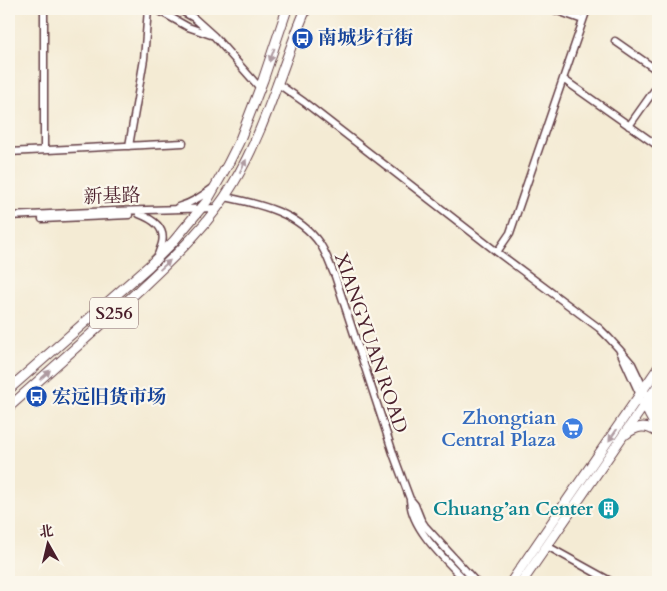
<svg xmlns="http://www.w3.org/2000/svg" width="667" height="591" font-family="Cardo,'Noto Serif SC',serif">
	<style>
		.lines { fill: none; stroke-linecap: round; stroke-linejoin: round }
		.stream { stroke: #61b6dd; stroke-width: 1 }
		.minor-casing { stroke: #643e44; stroke-width: 9 }
		.major-casing { stroke: #643e44; stroke-width: 11 }
		.minor { stroke: #fff; stroke-width: 6 }
		.major { stroke: #fff; stroke-width: 9 }
		.oneway { fill: #ae9aa0 }
		.labels { text-anchor: middle; dominant-baseline: central; stroke-width: 4.5; stroke-linejoin: round; paint-order: stroke }
		.shield { fill: #fbf7ec; stroke: #7f6065; stroke-width: 1 }
		.shield-label { font-size: 18px; font-weight: bold; fill: #4a1f2b }
		.transit-label { font-size: 19px; font-weight: bold; fill: #164399; stroke: #fbf7ec; text-anchor: start }
		.street-label { font-size: 19px; fill: #4a1f2b; stroke: #fbf7ec }
		.shop-label { font-size: 19px; font-weight: bold; fill: #366cbe; stroke: #fbf7ec; text-anchor: end }
		.culture-label { font-size: 19px; font-weight: bold; fill: #0d838f; stroke: #fbf7ec; text-anchor: end }
	</style>
	<rect width="100%" height="100%" fill="#fbf7ec"/>
	<filter id="ink" filterUnits="userSpaceOnUse"><feTurbulence type="fractalNoise" baseFrequency=".02" numOctaves="2"/><feDisplacementMap in="SourceGraphic" scale="10" xChannelSelector="R" yChannelSelector="G"/><feConvolveMatrix kernelMatrix="1 2 1 2 8 2 1 2 1" color-interpolation-filters="sRGB"/></filter>
	<filter id="wash" filterUnits="userSpaceOnUse"><feTurbulence type="fractalNoise" baseFrequency=".0096" numOctaves="4" result="noise"/><feDisplacementMap in="SourceGraphic" scale="20" xChannelSelector="R" yChannelSelector="G"/><feGaussianBlur stdDeviation="1.12" result="paint"/><feColorMatrix in="noise" values="0 0 0 0 0 0 0 0 0 0 0 0 0 0 0 0 0 1.4 0 .05"/><feComposite in="paint" operator="in"/></filter>
	<g filter="url(#wash)">
		<rect width="100%" height="100%" fill="#f4ebd4"/>
		<g class="lines">
			<!-- stream -->
			<path class="stream" d="M 658,582 L 658,579"/>
		</g>
	</g>
	<g filter="url(#ink)">
		<g class="lines">
			<defs>
				<path id="minor" d="M 156,9 L 188,27 L 211,35
					M 178,9 L 194,18 L 214,36 L 260,88
					M 552,9 L 583,20
					M 615,41 L 658,71
					M 563,79 L 658,146
					M 277,83 L 304,102 L 497,252 L 599,328 L 609,338 L 619,349
					M 629,126 L 658,85
					M 129,146 L 144,59 L 148,9
					M 44,150 L 44,9
					M 9,152 L 183,143
					M 225,197 C 260,204 299,213 320,244 C 327,254 330,266 335,276 L 394,456 L 410,499 L 415,505 L 421,520 L 425,526 L 476,582
					M 178,207 C 192,203 202,196 213,188
					M 139,214 C 152,219 166,227 162,243 C 161,247 159,251 158,255
					M 9,216 L 112,211 L 217,208
					M 42,219 L 129,215
					M 497,252 L 510,233 L 587,9
					M 640,395 L 619,349 L 632,364 L 644,389
					M 410,500 C 411,530 447,561 467,582
					M 547,546 L 612,582"/>
				<path id="major" d="M 9,389 L 149,266 L 173,242 L 207,201 L 228,164 L 239,142 L 263,80 L 287,9
					M 647,395 L 658,417
					M 643,402 L 650,416 L 658,431
					M 9,407 C 52,369 96,330 138,291 C 173,258 209,225 233,184 C 266,129 281,67 306,9
					M 626,434 C 637,426 646,424 658,433
					M 511,582 L 658,368
					M 522,582 L 658,385"/>
			</defs>
			<!-- minor casing -->
			<use href="#minor" class="minor-casing"/>
			<!-- major casing -->
			<use href="#major" class="major-casing"/>
			<!-- minor -->
			<use href="#minor" class="minor"/>
			<!-- major -->
			<use href="#major" class="major"/>
		</g>
		<!-- one-way arrows -->
		<defs><path id="oneway-solid" d="M-6-.8H1V-3.2L6.5 0L1 3.2V.8H-6Z" transform="scale(1.25)"/></defs>
		<g class="oneway">
			<use href="#oneway-solid" transform="translate(272 55) rotate(110)"/>
			<use href="#oneway-solid" transform="translate(243 166) rotate(-63)"/>
			<use href="#oneway-solid" transform="translate(165 265) rotate(-43)"/>
			<use href="#oneway-solid" transform="translate(45 375) rotate(-42)"/>
			<use href="#oneway-solid" transform="translate(613 435) rotate(125)"/>
		</g>
	</g>
	<!-- icons -->
	<defs>
		<symbol id="bus-disc" viewBox="-11 -11 22 22"><circle r="9.5" fill="#1a4fb4" stroke="#fbf7ec"/><path d="M-5-6H5V4H4V6H2V4H-2V6H-4V4H-5ZM-3.5-4V0h7V-4ZM-3.5 1.2v1.5H-2V1.2ZM2 1.2v1.5H3.5V1.2Z" fill="#fff"/></symbol>
		<symbol id="supermarket-disc" viewBox="-11 -11 22 22"><circle r="9.5" fill="#3f7fe0" stroke="#fbf7ec"/><path d="M-6-5.5h2.5l.6 2H6L4.5 2H-2.5L-4.4-4H-6ZM-1.5 3.2a1.3 1.3 0 1 0 .1 0ZM3 3.2a1.3 1.3 0 1 0 .1 0Z" fill="#fff"/></symbol>
		<symbol id="building-disc" viewBox="-11 -11 22 22"><circle r="9.5" fill="#0f9aa8" stroke="#fbf7ec"/><path d="M-4-6H4V6H1V3H-1V6H-4ZM-2.5-4.3h1.7v1.8h-1.7ZM.8-4.3h1.7v1.8H.8ZM-2.5-1h1.7V.8h-1.7ZM.8-1h1.7V.8H.8Z" fill="#fff"/></symbol>
	</defs>
	<g fill-rule="evenodd">
		<use href="#bus-disc" x="290" y="26" width="25" height="25"/>
		<use href="#bus-disc" x="24" y="384" width="25" height="25"/>
		<use href="#supermarket-disc" x="560" y="416" width="25" height="25"/>
		<use href="#building-disc" x="596" y="496" width="25" height="25"/>
	</g>
	<g class="labels">
		<!-- shield labels -->
		<rect class="shield" x="90" y="297.5" width="48" height="31" rx="4"/>
		<g class="shield-label">
			<text x="114" y="313">S256</text>
		</g>
		<!-- transit labels -->
		<g class="transit-label">
			<text x="318" y="38">南城步行街</text>
			<text x="52" y="397">宏远旧货市场</text>
		</g>
		<!-- street labels -->
		<g class="street-label">
			<text transform="translate(112 196) rotate(-2)">新基路</text>
			<text transform="translate(371 343) rotate(71)">XIANGYUAN ROAD</text>
		</g>
		<!-- shop labels -->
		<g class="shop-label">
			<text x="556" y="418">Zhongtian<tspan x="556" dy="22">Central Plaza</tspan></text>
		</g>
		<!-- culture labels -->
		<g class="culture-label">
			<text x="593" y="509">Chuang’an Center</text>
		</g>
	</g>
	<!-- margin -->
	<rect width="667" height="591" fill="none" stroke="#fbf7ec" stroke-width="30"/>
	<!-- north arrow -->
	<g transform="translate(48 544) rotate(352)" stroke="#fbf7ec" stroke-width="4" paint-order="stroke">
	<path d="M0-4L9 19L0 12L-9 19Z" fill="#4a1f2b"/>
	<text y="-8" font-size="14" font-weight="bold" text-anchor="middle" fill="#4a1f2b">北</text>
	</g>
</svg>
